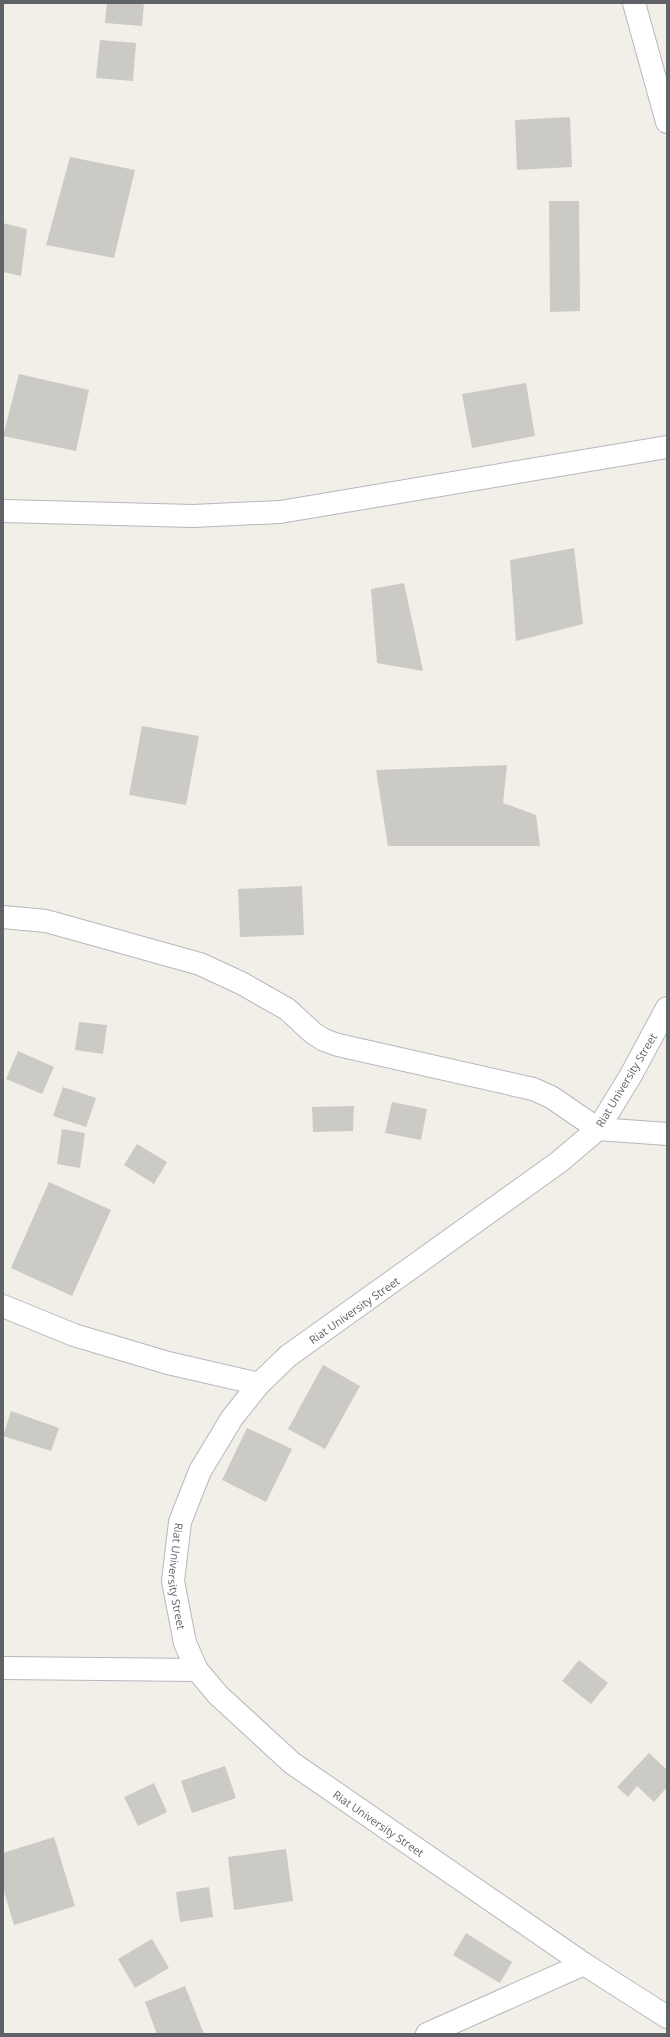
<svg xmlns="http://www.w3.org/2000/svg" width="670" height="2037" font-family="'Open Sans',sans-serif">
	<style>
		.building { fill: #cccac5 }
		.lines { fill: none; stroke-linecap: round; stroke-linejoin: round }
		.minor-casing { stroke: #b5b8bc; stroke-width: 24 }
		.minor { stroke: #fff; stroke-width: 22 }
		.labels { text-anchor: middle; dominant-baseline: central; stroke-width: 3; stroke-linejoin: round; paint-order: stroke }
		.street-label { font-size: 11px; fill: #5f6368; stroke: #fff }
	</style>
	<rect width="100%" height="100%" fill="#f1efe8"/>
	<!-- building -->
	<path class="building" d="M 107,3 L 144,3 L 142,26 L 105,23 Z
		M 100,40 L 136,43 L 133,81 L 96,78 Z
		M 570,117 L 572,167 L 517,170 L 515,120 Z
		M 70,157 L 135,170 L 114,258 L 46,245 Z
		M 549,201 L 579,201 L 580,311 L 550,312 Z
		M 3,223 L 27,229 L 21,276 L 3,272 Z
		M 19,374 L 89,390 L 76,451 L 3,436 Z
		M 526,383 L 535,436 L 472,448 L 462,394 Z
		M 574,548 L 583,624 L 516,641 L 510,560 Z
		M 404,583 L 423,671 L 377,663 L 371,589 Z
		M 142,726 L 199,736 L 186,805 L 129,795 Z
		M 507,765 L 503,803 L 536,815 L 540,846 L 388,846 L 376,770 Z
		M 302,886 L 304,935 L 240,937 L 238,889 Z
		M 79,1022 L 107,1025 L 103,1054 L 75,1050 Z
		M 18,1051 L 54,1067 L 42,1094 L 6,1079 Z
		M 63,1087 L 96,1098 L 86,1127 L 53,1116 Z
		M 392,1102 L 427,1109 L 421,1140 L 385,1133 Z
		M 354,1106 L 353,1131 L 313,1132 L 312,1107 Z
		M 62,1129 L 85,1133 L 80,1168 L 57,1164 Z
		M 137,1144 L 167,1162 L 154,1184 L 124,1165 Z
		M 49,1182 L 111,1210 L 72,1296 L 11,1268 Z
		M 323,1365 L 360,1386 L 325,1449 L 288,1429 Z
		M 11,1411 L 59,1428 L 51,1451 L 3,1436 Z
		M 247,1428 L 292,1449 L 266,1502 L 222,1480 Z
		M 579,1660 L 608,1683 L 591,1704 L 562,1681 Z
		M 649,1753 L 667,1770 L 667,1787 L 654,1802 L 637,1786 L 628,1797 L 617,1787 Z
		M 225,1766 L 236,1798 L 192,1813 L 181,1781 Z
		M 154,1783 L 167,1812 L 138,1826 L 124,1797 Z
		M 54,1837 L 75,1906 L 14,1925 L 3,1888 L 3,1853 Z
		M 286,1849 L 293,1901 L 234,1910 L 228,1857 Z
		M 209,1887 L 213,1917 L 180,1922 L 176,1892 Z
		M 466,1933 L 512,1962 L 500,1983 L 453,1955 Z
		M 152,1939 L 169,1968 L 135,1988 L 118,1959 Z
		M 185,1986 L 204,2034 L 157,2034 L 145,2002 Z"/>
	<g class="lines">
		<defs>
			<g id="minor">
				<path d="M 634,3 L 667,122"/>
				<path d="M 3,511 L 193,516 L 280,512 L 667,447"/>
				<path d="M 3,917 L 46,921 L 200,964 L 241,983 L 287,1009 L 313,1033 L 324,1040 L 338,1045 L 533,1089 L 551,1097 L 598,1129 L 667,1134"/>
				<path id="s1" d="M 667,1008 L 631,1075 L 598,1129 L 559,1162 L 288,1356 L 259,1384 L 232,1418 L 200,1471 L 180,1522 L 173,1581 L 185,1643 L 197,1670 L 218,1695 L 292,1763 L 584,1964 L 667,2017"/>
				<path d="M 3,1306 L 74,1335 L 168,1363 L 259,1384"/>
				<path d="M 3,1668 L 197,1670"/>
				<path d="M 427,2034 L 584,1964"/>
			</g>
		</defs>
		<!-- minor casing -->
		<use href="#minor" class="minor-casing"/>
		<!-- minor -->
		<use href="#minor" class="minor"/>
	</g>
	<g class="labels">
		<!-- street labels -->
		<g class="street-label">
			<text transform="translate(626 1080) rotate(-59)">Riat University Street</text>
			<text transform="translate(354 1310) rotate(-35)">Riat University Street</text>
			<text stroke="none"><textPath href="#s1" startOffset="779">Riat University Street</textPath></text>
			<text stroke="none"><textPath href="#s1" startOffset="1115">Riat University Street</textPath></text>
		</g>
	</g>
	<!-- border -->
	<rect width="670" height="2037" fill="none" stroke="#5f6368" stroke-width="8"/>
</svg>
